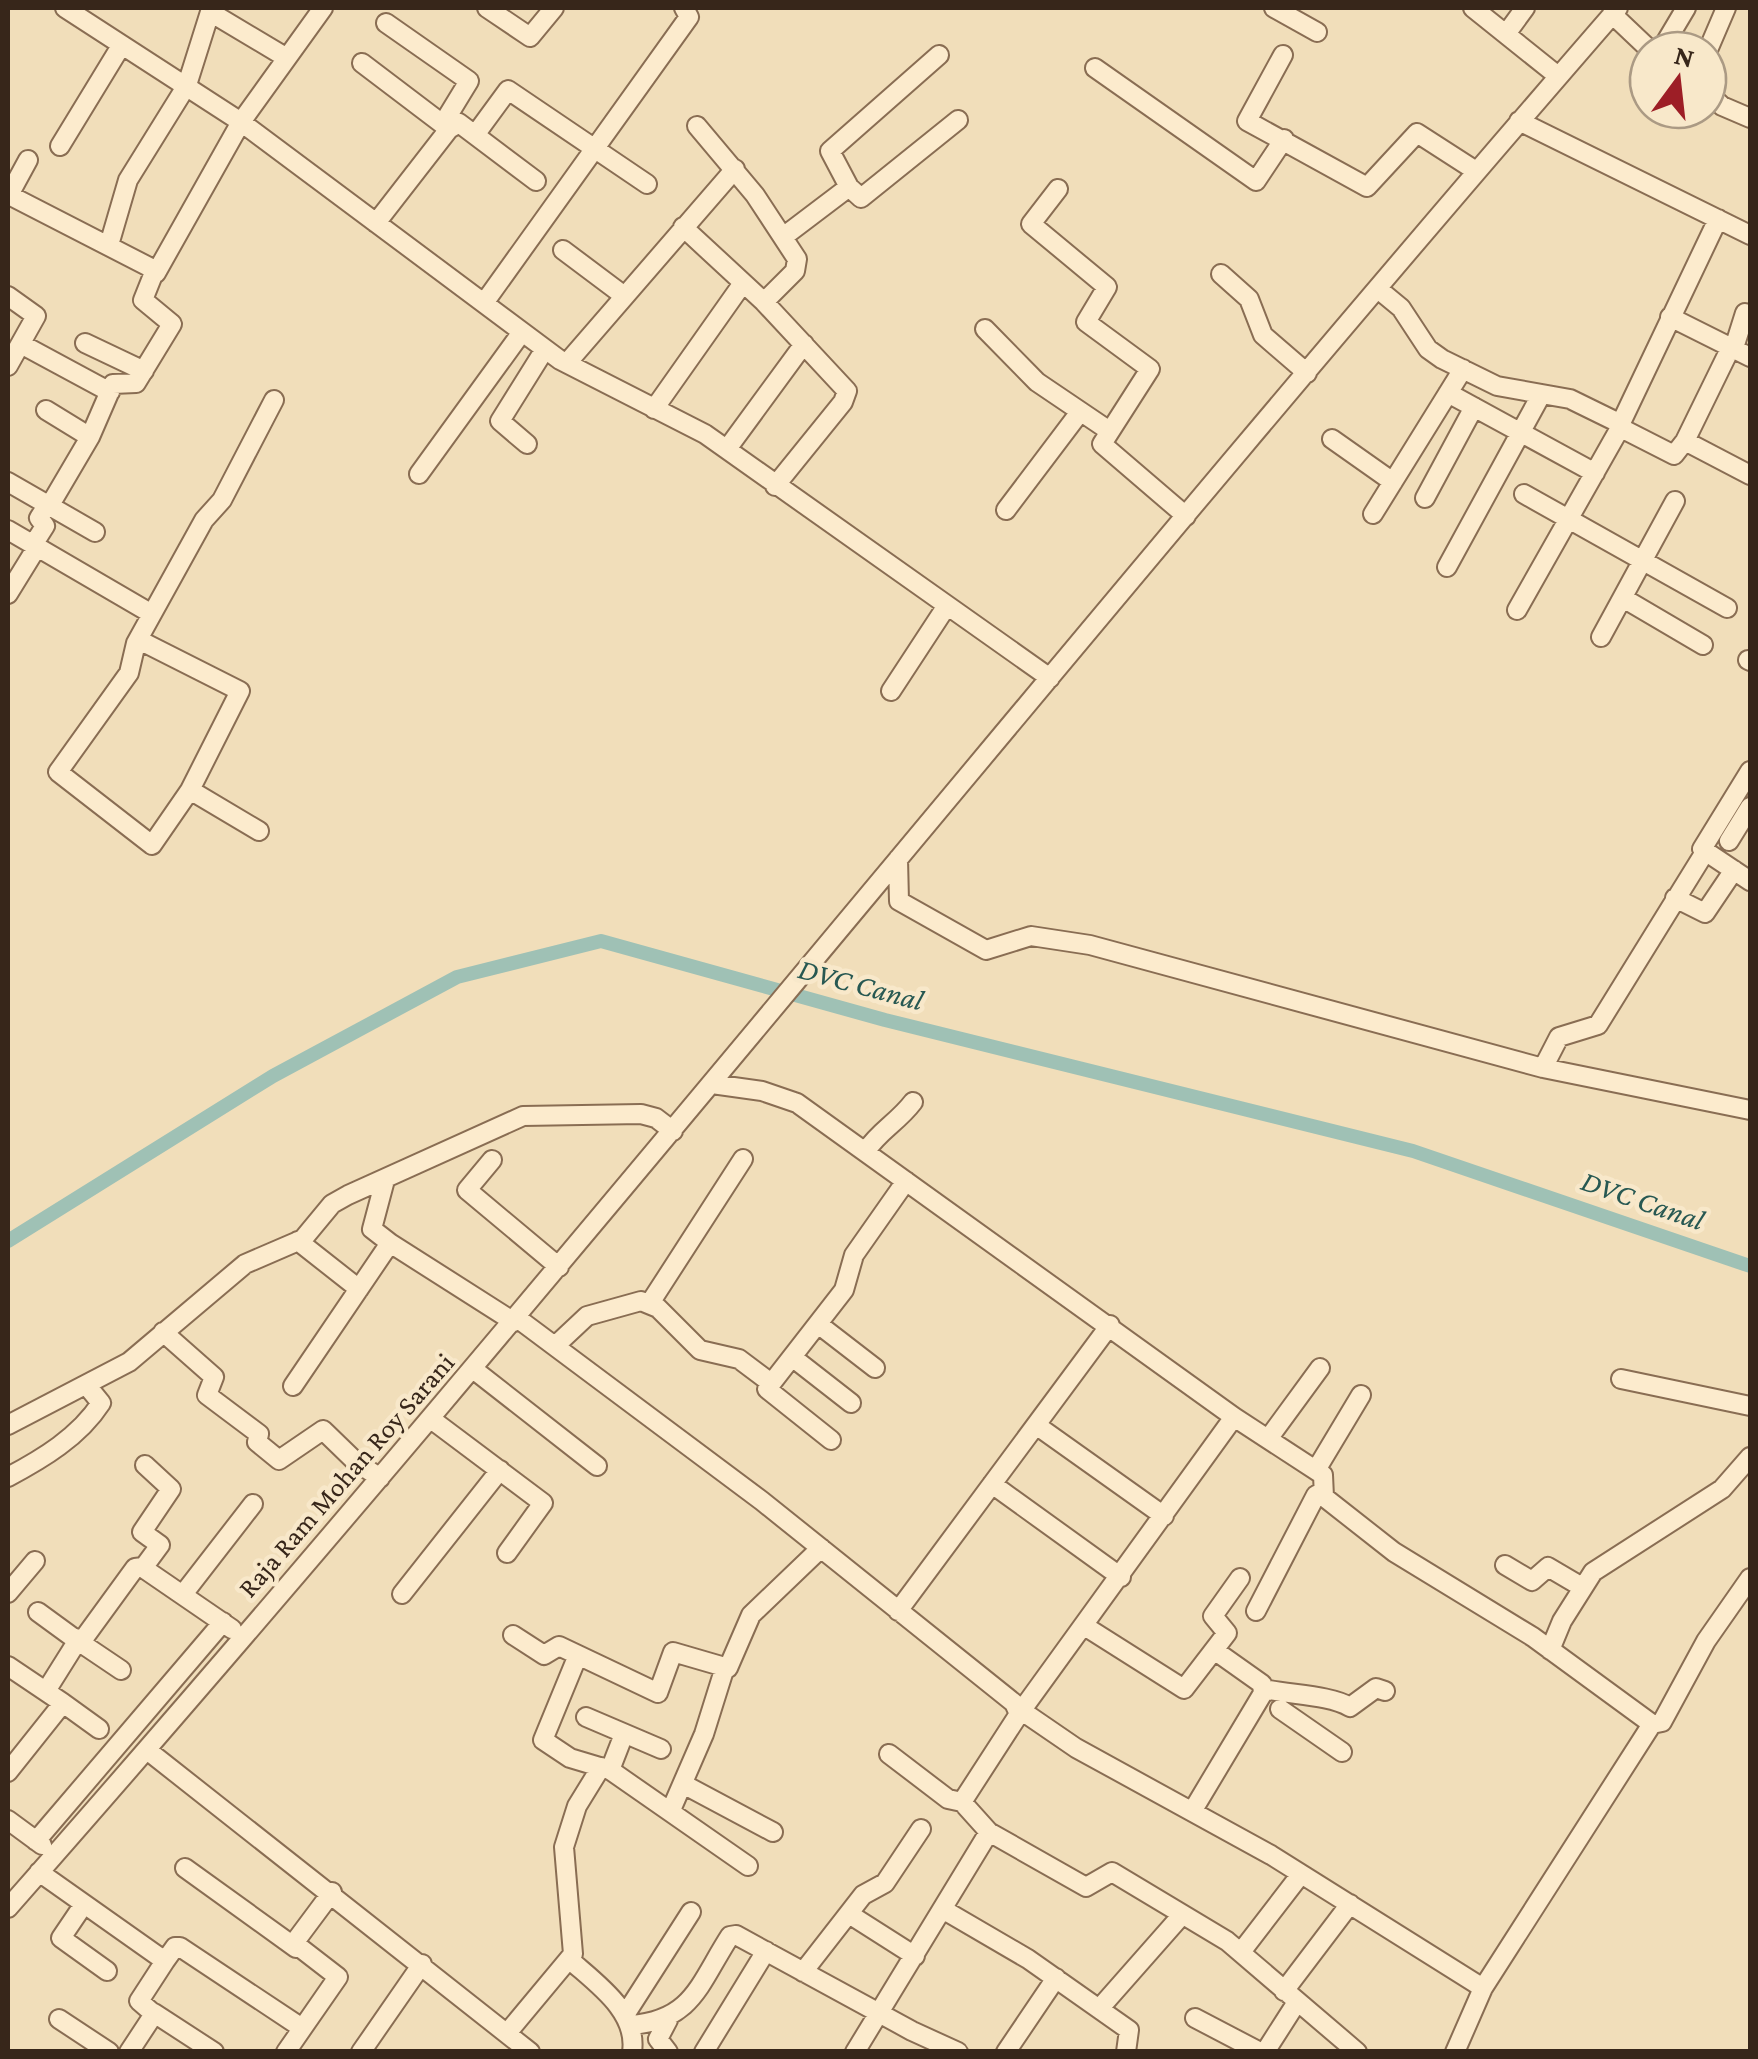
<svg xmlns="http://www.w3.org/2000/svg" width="1758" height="2059" font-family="'Crimson Pro',serif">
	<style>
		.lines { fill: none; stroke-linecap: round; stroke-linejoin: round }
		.canal { stroke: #9fc1b5; stroke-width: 14 }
		.minor-casing { stroke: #896d53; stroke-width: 22 }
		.minor { stroke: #fcebcd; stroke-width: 18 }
		.labels { text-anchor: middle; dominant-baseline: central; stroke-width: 9; stroke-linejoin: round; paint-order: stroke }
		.street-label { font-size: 28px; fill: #37261a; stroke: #f8e8ca }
		.water-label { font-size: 30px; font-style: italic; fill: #275852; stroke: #f8e8ca }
	</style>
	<rect width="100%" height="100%" fill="#f1deba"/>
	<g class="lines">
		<!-- canal -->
		<path class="canal" d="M 8,1241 L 273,1076 L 457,977 L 601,941 L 885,1020 L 1413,1151 L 1750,1266"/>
		<defs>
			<path id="minor" d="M 65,8 L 241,122 L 560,360 L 705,434 L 1050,678
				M 487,8 L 530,37 L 554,8
				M 1274,8 L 1317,32
				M 1473,8 L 1558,76
				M 1612,14 L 1650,50
				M 386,23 L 469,81 L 444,122
				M 1506,34 L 1525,8
				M 1661,50 L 1686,8
				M 1708,50 L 1726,8
				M 1283,55 L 1247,121 L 1367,187 L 1417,133 L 1476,171
				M 362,63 L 449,129 L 376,223
				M 1095,68 L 1256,181 L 1284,139
				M 1708,93 L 1722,106 L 1750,118
				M 1519,121 L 1750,235
				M 697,126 L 755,195 L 797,259 L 795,271 L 764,302
				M 449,129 L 459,123 L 536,181
				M 475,135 L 508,90 L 647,184
				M 60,146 L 121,46
				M 28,160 L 9,195 L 155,270 L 143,300 L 172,324 L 136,383 L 113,384 L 90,437 L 50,505
				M 849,187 L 861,198 L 958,120
				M 1058,189 L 1031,224 L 1107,287 L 1086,322 L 1150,369 L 1102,444 L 1186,516
				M 1718,219 L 1619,427 L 1674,455 L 1685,441 L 1750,475
				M 683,227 L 764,302 L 847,391 L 843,402 L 775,486
				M 783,237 L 849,187 L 830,151 L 939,55
				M 109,245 L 128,180 L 187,85 L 210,12 L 287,58
				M 563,250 L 623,295
				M 156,273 L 241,122 L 323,8
				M 1221,274 L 1249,299 L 1263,335 L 1307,373
				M 1378,289 L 1401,308 L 1428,349 L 1442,359 L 1497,386 L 1570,399 L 1619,423
				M 8,296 L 36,316 L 8,366
				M 484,303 L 689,17 L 684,8
				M 1670,317 L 1750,357
				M 985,329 L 1037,382 L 1108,430
				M 85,343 L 144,371
				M 21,344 L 110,392
				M 1733,351 L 1745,313
				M 567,363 L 735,169
				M 1448,393 L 1595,473
				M 654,409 L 743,283
				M 46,410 L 90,437
				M 1332,439 L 1393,482
				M 1685,441 L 1730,349
				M 527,444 L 500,421 L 545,349
				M 727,449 L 804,344
				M 419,474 L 522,332
				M 8,482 L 95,532
				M 1524,494 L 1727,608
				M 1425,498 L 1474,407
				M 1006,510 L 1080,412
				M 1373,514 L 1463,369
				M 8,530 L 152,614
				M 33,545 L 45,526 L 39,518 L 48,504
				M 1447,567 L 1541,395
				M 8,594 L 37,547
				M 1623,598 L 1703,645
				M 1517,610 L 1620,428
				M 1601,637 L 1675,501
				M 139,640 L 240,691 L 190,790 L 259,831
				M 1748,660 L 1750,661
				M 891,691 L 946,607
				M 1750,771 L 1702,849 L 1750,881
				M 190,790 L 152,845 L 58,772 L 129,673 L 136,643 L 204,520 L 222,500 L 274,400
				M 1729,841 L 1750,807
				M 898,859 L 899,901 L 986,950 L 1031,936 L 1090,945 L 1543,1068 L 1750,1110
				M 1675,898 L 1705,913 L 1734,870
				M 1543,1068 L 1559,1037 L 1598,1025 L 1705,852
				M 712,1084 L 762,1091 L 797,1103 L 1234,1417 L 1323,1475 L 1324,1497 L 1394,1552 L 1533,1637 L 1652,1724 L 1483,1988 L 1271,1855 L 1076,1748 L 1022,1711
				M 866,1151 C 879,1131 898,1122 913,1102
				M 492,1160 L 467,1190 L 559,1267
				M 385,1180 L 372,1229 L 390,1243
				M 298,1241 L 359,1289
				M 650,1303 L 743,1159
				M 517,1318 L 762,1501 L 1014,1703 L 1019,1714 L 962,1802 L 989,1832 L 1086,1887 L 1112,1872 L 1227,1941 L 1357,2052
				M 818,1324 L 875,1368
				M 163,1332 L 214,1377 L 207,1395 L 259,1434 L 257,1442 L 279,1460 L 323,1430 L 355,1461 L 380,1478
				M 555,1346 L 587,1316 L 641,1301 L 658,1308 L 700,1350 L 739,1359 L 771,1383
				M 792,1357 L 851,1403
				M 473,1369 L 597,1466
				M 1621,1379 L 1750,1406
				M 293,1386 L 390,1243 L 514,1322
				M 431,1419 L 543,1503 L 507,1553
				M 8,1425 L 129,1362 L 245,1264 L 303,1239 L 332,1204 L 348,1195 L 523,1116 L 641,1114 L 656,1118 L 673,1131
				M 1036,1425 L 1164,1516
				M 1268,1439 L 1320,1368
				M 831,1440 L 767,1389 L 844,1290 L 854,1255 L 906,1181
				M 145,1465 L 171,1489 L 142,1532 L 160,1545 L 143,1568 L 232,1629
				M 1316,1470 L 1361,1395
				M 8,1477 C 42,1459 79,1437 101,1403 L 88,1387
				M 992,1484 L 1121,1577
				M 1505,1565 L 1532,1581 L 1548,1567 L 1582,1587
				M 8,1593 L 35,1561
				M 184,1593 L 253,1504
				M 402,1594 L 500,1470
				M 898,1611 L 1110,1325
				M 1256,1611 L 1316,1495 L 1323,1492
				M 38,1612 L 75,1639 L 84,1638 L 135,1568 L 143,1567
				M 1086,1627 L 1184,1689 L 1227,1633 L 1213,1616 L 1240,1578
				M 513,1635 L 544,1655 L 559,1646 L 658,1693 L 673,1652 L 728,1668 L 751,1615 L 821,1548
				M 75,1639 L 121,1670
				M 1550,1650 L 1562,1621 L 1593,1572 L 1722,1489 L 1750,1457
				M 578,1655 L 543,1740 L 570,1758 L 610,1770 L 748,1866
				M 8,1666 L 63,1703 L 8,1772
				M 1264,1689 C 1291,1695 1330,1695 1350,1707 L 1376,1688 L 1385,1691
				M 46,1691 L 78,1640
				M 63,1703 L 99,1729
				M 1280,1709 L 1342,1752
				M 1019,1714 L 1234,1417
				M 586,1717 L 661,1749
				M 1652,1724 L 1662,1722 L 1706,1641 L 1750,1578
				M 147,1750 L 530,2052
				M 889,1754 L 948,1799 L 962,1802
				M 610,1770 L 624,1734
				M 683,1784 L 773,1832
				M 671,1810 L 704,1734 L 725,1667
				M 1193,1810 L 1263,1693 L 1262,1684 L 1214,1650
				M 8,1820 L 42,1845
				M 36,1841 L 223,1622
				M 185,1868 L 296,1948
				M 39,1872 L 165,1961 L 175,1947 L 180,1947 L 302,2028
				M 84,1904 L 61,1938 L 107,1971
				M 8,1908 C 557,1285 1073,635 1618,8
				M 944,1910 L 1028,1959 L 1129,2030 L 1126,2052
				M 849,1914 L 915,1956
				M 1241,1952 L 1301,1874
				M 570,1960 C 597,1984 638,2012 632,2052
				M 803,1972 L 863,1895 L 885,1883 L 921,1829
				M 1284,1991 L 1350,1904
				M 1099,2009 L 1181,1916
				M 154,2013 L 214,2052
				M 625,2015 L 691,1912
				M 1195,2018 L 1260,2052
				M 59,2019 L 109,2052
				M 631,2025 C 693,2020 699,1984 730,1936 L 736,1935 L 912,2031 L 958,2052
				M 508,2032 L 573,1954 L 564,1847 L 577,1806 L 601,1767
				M 129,2052 L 154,2014 L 139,2001 L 165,1961
				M 286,2052 L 338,1977 L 294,1943 L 332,1892
				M 361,2052 L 422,1964
				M 668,2052 L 658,2039 L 668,2020
				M 704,2052 L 766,1951
				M 855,2052 L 989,1832
				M 1006,2052 L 1056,1978
				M 1265,2052 L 1297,2002
				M 1455,2052 L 1483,1988"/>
		</defs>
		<!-- minor casing -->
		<use href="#minor" class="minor-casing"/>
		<!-- minor -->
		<use href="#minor" class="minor"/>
	</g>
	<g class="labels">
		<!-- street labels -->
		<g class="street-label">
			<text transform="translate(346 1475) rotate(-49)">Raja Ram Mohan Roy Sarani</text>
		</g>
		<!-- water labels -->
		<g class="water-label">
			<text transform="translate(861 984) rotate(15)">DVC Canal</text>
			<text transform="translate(1643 1200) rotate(19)">DVC Canal</text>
		</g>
	</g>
	<!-- border -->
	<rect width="1758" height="2059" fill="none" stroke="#37261a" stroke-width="20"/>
	<!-- north arrow -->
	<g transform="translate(1678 80) rotate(15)"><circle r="48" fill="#f8e8ca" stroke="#ab9a84" stroke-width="2.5"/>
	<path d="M0-8L18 38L0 25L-18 38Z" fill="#9d1e26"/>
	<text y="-15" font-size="28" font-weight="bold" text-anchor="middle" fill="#37261a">N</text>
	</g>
</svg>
